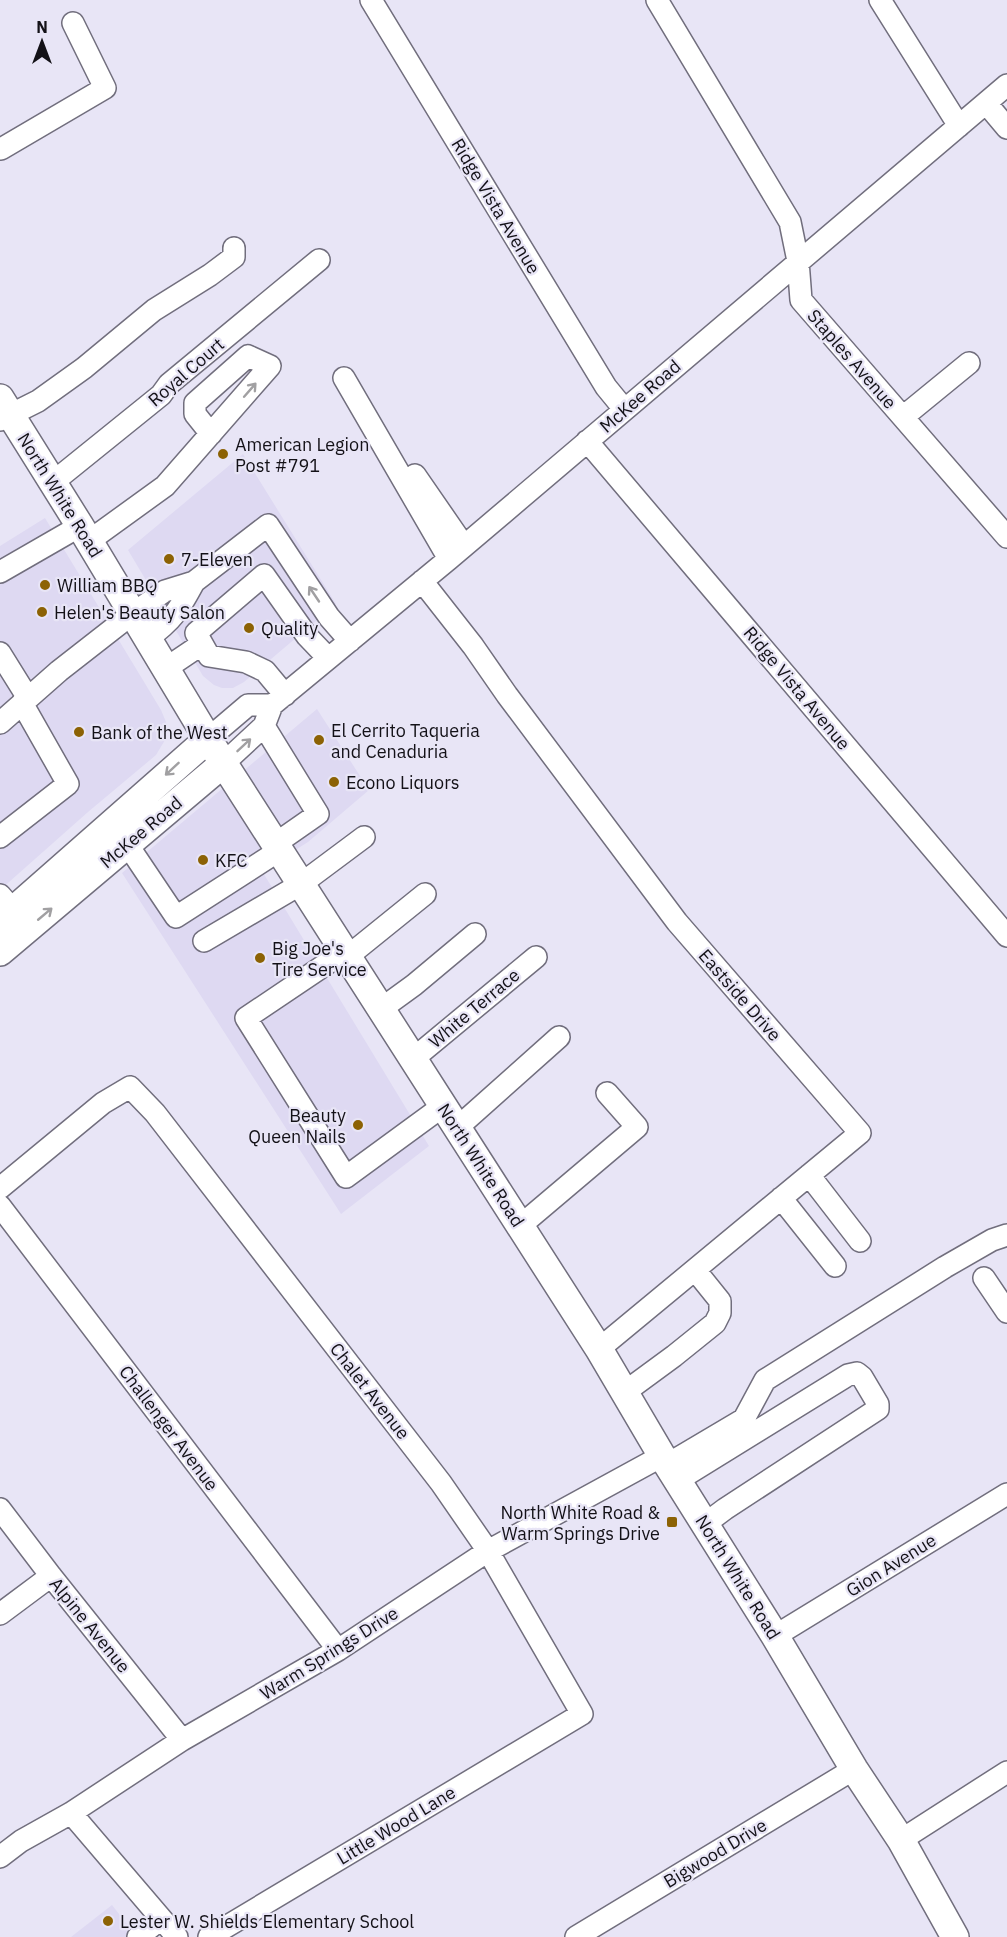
<svg xmlns="http://www.w3.org/2000/svg" width="1007" height="1937" font-family="'IBM Plex Sans',sans-serif">
	<style>
		.built { fill: #ded9f2 }
		.lines { fill: none; stroke-linecap: round; stroke-linejoin: round }
		.minor-casing { stroke: #716e7d; stroke-width: 24 }
		.major-casing { stroke: #716e7d; stroke-width: 30 }
		.minor { stroke: #fff; stroke-width: 21 }
		.major { stroke: #fff; stroke-width: 27 }
		.oneway { stroke: #a1a0a2 }
		.poi-dot { fill: #8c6204; stroke: #e8e5f6; stroke-width: 2 }
		.labels { text-anchor: middle; dominant-baseline: central; stroke-width: 4.5; stroke-linejoin: round; paint-order: stroke }
		.street-label { font-size: 18px; fill: #131117; stroke: #e8e5f6 }
		.poi-label { font-size: 18px; fill: #131117; stroke: #e8e5f6; text-anchor: start }
	</style>
	<rect width="100%" height="100%" fill="#e8e5f6"/>
	<!-- built -->
	<path class="built" d="M 243,454 L 336,604 L 244,682 L 233,688 L 222,688 L 214,685 L 203,676 L 128,550 Z
		M 45,518 L 161,710 L 166,722 L 165,740 L 156,755 L 88,812 L 0,890 L 0,546 Z
		M 317,709 L 369,790 L 308,842 L 262,871 L 429,1146 L 341,1214 L 122,873 Z
		M 112,1905 L 137,1937 L 71,1937 Z"/>
	<g class="lines">
		<defs>
			<path id="minor" d="M 371,0 L 606,387 L 624,409
				M 657,0 L 790,222 L 798,261 L 801,300 L 1007,537
				M 880,0 L 959,126
				M 986,103 L 1007,128
				M 1,149 L 105,88 L 73,23
				M 344,378 L 449,559
				M 903,417 L 969,363
				M 0,420 L 38,401 L 84,368 L 154,310 L 210,275 L 234,257 L 234,248
				M 587,441 L 1007,936
				M 415,475 L 464,546
				M 52,483 L 161,395 L 169,384 L 319,260
				M 89,541 L 165,486 L 270,366 L 248,356 L 195,403 L 195,414 L 211,434
				M 0,572 L 80,526
				M 422,581 L 473,646 L 507,695 L 677,922 L 860,1133 L 599,1349
				M 147,639 C 173,620 179,610 194,582
				M 0,653 L 28,698
				M 165,669 L 202,644
				M 285,695 L 265,671 L 246,662 L 209,656 L 196,633 L 264,575 L 307,636 L 328,658
				M 0,723 L 59,671 L 132,614 L 165,591 L 194,582 L 268,525 L 329,617 L 350,641
				M 264,726 L 318,814 L 275,844
				M 208,739 L 248,705 L 272,705
				M 224,763 L 264,726 L 272,705 L 449,559 L 1007,85
				M 0,837 L 68,784 L 22,703
				M 127,844 L 176,917 L 280,850
				M 0,895 L 13,910
				M 204,941 L 301,884 L 364,837
				M 344,952 L 246,1018 L 346,1177 L 443,1106
				M 347,957 L 425,894
				M 381,1009 L 414,985 L 475,934
				M 413,1059 L 536,957
				M 457,1128 L 559,1037
				M 809,1175 L 860,1241
				M 0,1188 L 103,1103 L 130,1087 L 155,1113 L 441,1483 L 488,1551 L 582,1714 L 209,1937
				M 781,1198 L 835,1266
				M 0,1206 L 338,1650
				M 520,1226 L 637,1127 L 607,1093
				M 984,1278 L 1007,1312
				M 625,1392 L 674,1356 L 715,1323 L 720,1313 L 720,1301 L 695,1270
				M 668,1464 L 744,1419 L 765,1380 L 945,1267 L 992,1240 L 1007,1235
				M 678,1480 L 848,1375 L 857,1373 L 862,1377 L 878,1404 L 878,1409 L 725,1509 L 705,1524
				M 0,1509 L 51,1576 L 182,1740
				M 0,1614 L 51,1576
				M 775,1636 L 1007,1494
				M 71,1813 L 177,1937
				M 901,1840 L 1007,1772
				M 0,1857 L 21,1841 L 71,1813 L 182,1740 L 338,1650 L 488,1551 L 662,1456
				M 138,1937 L 161,1919
				M 576,1937 L 854,1769"/>
			<path id="major" d="M 0,398 L 80,526 L 208,739 L 599,1349 L 662,1456 L 775,1636 L 854,1769 L 901,1840 L 955,1937
				M 0,922 L 208,739
				M 0,952 L 224,763"/>
		</defs>
		<!-- minor casing -->
		<use href="#minor" class="minor-casing"/>
		<!-- major casing -->
		<use href="#major" class="major-casing"/>
		<!-- minor -->
		<use href="#minor" class="minor"/>
		<!-- major -->
		<use href="#major" class="major"/>
	</g>
	<!-- one-way arrows -->
	<defs><path id="oneway-shaft" d="M-6 0H5M1.5-3L5.5 0L1.5 3" fill="none" stroke-width="1.6" stroke-linecap="round" stroke-linejoin="round" transform="scale(1.5)"/></defs>
	<g class="oneway">
		<use href="#oneway-shaft" transform="translate(250 390) rotate(-49)"/>
		<use href="#oneway-shaft" transform="translate(314 594) rotate(-124)"/>
		<use href="#oneway-shaft" transform="translate(244 745) rotate(-43)"/>
		<use href="#oneway-shaft" transform="translate(172 769) rotate(137)"/>
		<use href="#oneway-shaft" transform="translate(45 914) rotate(-40)"/>
	</g>
	<!-- markers -->
	<g class="poi-dot">
		<circle cx="223" cy="454" r="6"/>
		<circle cx="169" cy="559" r="6"/>
		<circle cx="45" cy="585" r="6"/>
		<circle cx="42" cy="612" r="6"/>
		<circle cx="249" cy="628" r="6"/>
		<circle cx="79" cy="732" r="6"/>
		<circle cx="319" cy="740" r="6"/>
		<circle cx="334" cy="782" r="6"/>
		<circle cx="203" cy="860" r="6"/>
		<circle cx="260" cy="958" r="6"/>
		<circle cx="358" cy="1125" r="6"/>
		<rect x="666" y="1516" width="12" height="12" rx="3"/>
		<circle cx="108" cy="1921" r="6"/>
	</g>
	<g class="labels">
		<!-- street labels -->
		<g class="street-label">
			<text transform="translate(496 206) rotate(59)">Ridge Vista Avenue</text>
			<text transform="translate(852 359) rotate(49)">Staples Avenue</text>
			<text transform="translate(186 372) rotate(-41)">Royal Court</text>
			<text transform="translate(640 396) rotate(-41)">McKee Road</text>
			<text transform="translate(60 495) rotate(58)">North White Road</text>
			<text transform="translate(797 688) rotate(50)">Ridge Vista Avenue</text>
			<text transform="translate(141 832) rotate(-40)">McKee Road</text>
			<text transform="translate(740 995) rotate(49)">Eastside Drive</text>
			<text transform="translate(474 1008) rotate(-40)">White Terrace</text>
			<text transform="translate(481 1165) rotate(57)">North White Road</text>
			<text transform="translate(370 1391) rotate(52)">Chalet Avenue</text>
			<text transform="translate(169 1428) rotate(53)">Challenger Avenue</text>
			<text transform="translate(891 1565) rotate(-32)">Gion Avenue</text>
			<text transform="translate(738 1577) rotate(58)">North White Road</text>
			<text transform="translate(90 1625) rotate(51)">Alpine Avenue</text>
			<text transform="translate(329 1653) rotate(-32)">Warm Springs Drive</text>
			<text transform="translate(396 1825) rotate(-31)">Little Wood Lane</text>
			<text transform="translate(715 1853) rotate(-31)">Bigwood Drive</text>
		</g>
		<!-- poi labels -->
		<g class="poi-label">
			<text x="235" y="444">American Legion<tspan x="235" dy="21">Post #791</tspan></text>
			<text x="181" y="559">7-Eleven</text>
			<text x="57" y="585">William BBQ</text>
			<text x="54" y="612">Helen's Beauty Salon</text>
			<text x="261" y="628">Quality</text>
			<text x="331" y="730">El Cerrito Taqueria<tspan x="331" dy="21">and Cenaduria</tspan></text>
			<text x="91" y="732">Bank of the West</text>
			<text x="346" y="782">Econo Liquors</text>
			<text x="215" y="860">KFC</text>
			<text x="272" y="948">Big Joe's<tspan x="272" dy="21">Tire Service</tspan></text>
			<text x="346" y="1115" text-anchor="end">Beauty<tspan x="346" dy="21">Queen Nails</tspan></text>
			<text x="660" y="1512" text-anchor="end">North White Road &amp;<tspan x="660" dy="21">Warm Springs Drive</tspan></text>
			<text x="120" y="1921">Lester W. Shields Elementary School</text>
		</g>
	</g>
	<!-- north arrow -->
	<g transform="translate(42 42)" stroke="#e8e5f6" stroke-width="4.5" paint-order="stroke">
	<path d="M0-4.5L10 22L0 15L-10 22Z" fill="#131117"/>
	<text y="-9" font-size="16" font-weight="bold" text-anchor="middle" fill="#131117">N</text>
	</g>
</svg>
